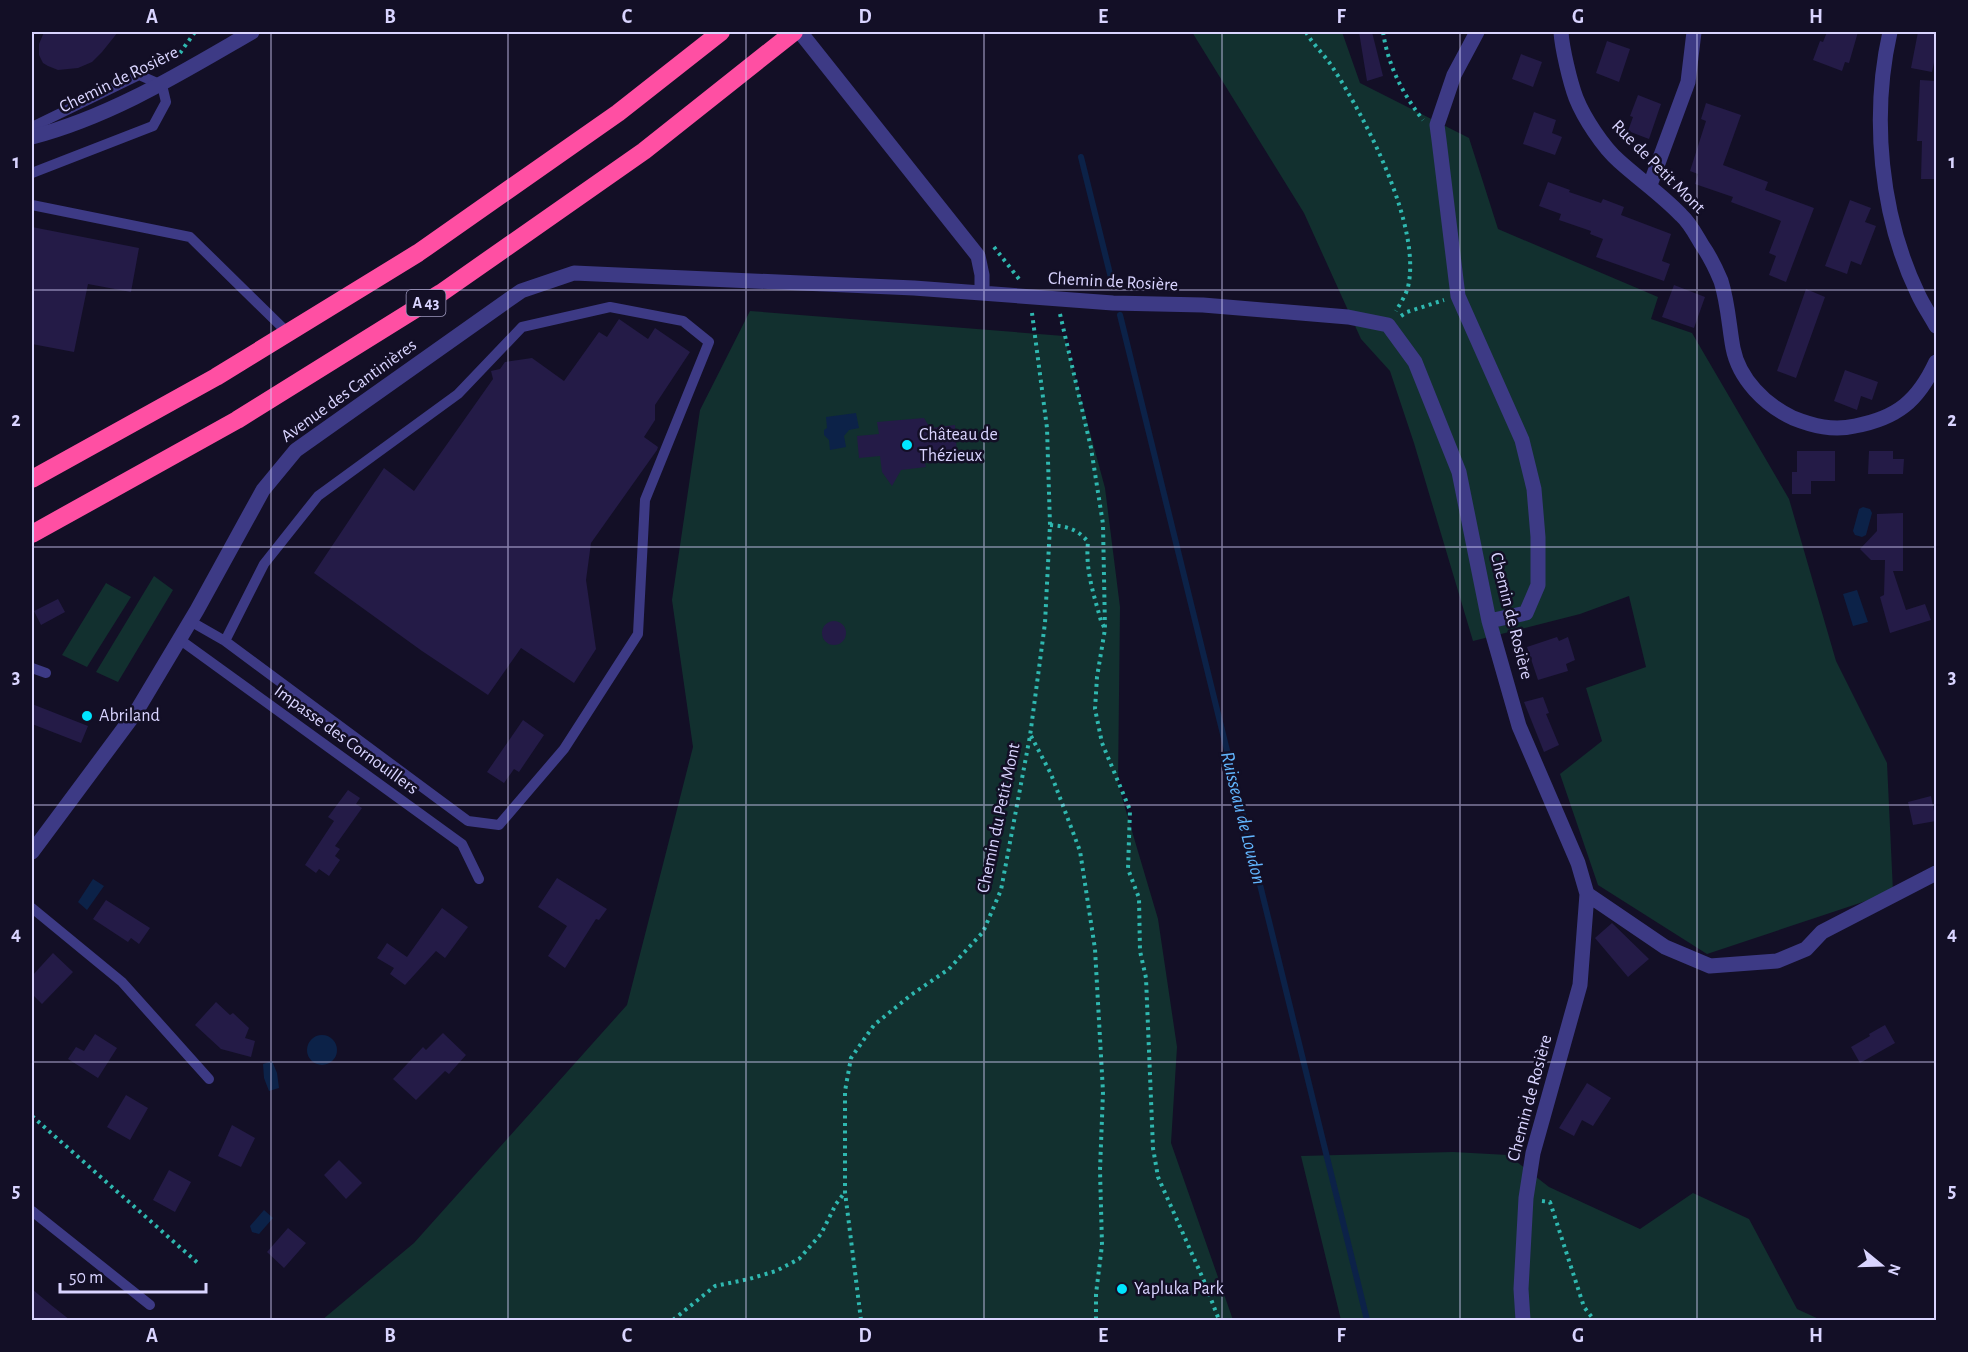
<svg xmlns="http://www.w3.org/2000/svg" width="1968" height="1352" font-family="'Alegreya Sans',sans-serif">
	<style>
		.green { fill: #12302f }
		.water { fill: #0c2248 }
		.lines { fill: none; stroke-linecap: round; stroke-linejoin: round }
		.stream { stroke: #0c2248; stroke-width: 6 }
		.building { fill: #241b47 }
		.path { stroke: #2fb8b0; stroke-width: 4; stroke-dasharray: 3 4.5; stroke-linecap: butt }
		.lane { stroke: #3d3a85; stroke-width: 10 }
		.street { stroke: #3d3a85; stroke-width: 15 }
		.highway { stroke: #ff4fa3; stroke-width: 18 }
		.grid { fill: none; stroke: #d9d4ff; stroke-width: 1.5; stroke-opacity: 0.55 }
		.poi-dot { fill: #00e5ff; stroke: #130f26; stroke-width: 2 }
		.labels { text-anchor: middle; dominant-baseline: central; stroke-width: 5; stroke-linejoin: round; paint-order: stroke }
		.shield { fill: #130f26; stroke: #9e99be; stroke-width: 1.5 }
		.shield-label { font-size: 16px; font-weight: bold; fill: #d9d4ff }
		.street-label { font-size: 18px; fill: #d9d4ff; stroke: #130f26 }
		.poi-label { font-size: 18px; fill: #d9d4ff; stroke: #130f26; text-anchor: start }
		.water-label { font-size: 20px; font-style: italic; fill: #62b6ff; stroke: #130f26 }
		.neatline { fill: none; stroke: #d9d4ff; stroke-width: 2 }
		.grid-label { font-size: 20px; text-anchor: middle; font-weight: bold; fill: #d9d4ff }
	</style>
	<rect width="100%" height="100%" fill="#130f26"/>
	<!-- green -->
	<path class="green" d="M 1192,32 L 1342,32 L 1360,83 L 1469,138 L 1498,229 L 1658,297 L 1651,319 L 1692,333 L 1789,499 L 1836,661 L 1887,763 L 1893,892 L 1707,954 L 1598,885 L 1560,774 L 1602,741 L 1586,688 L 1646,667 L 1629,596 L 1580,614 L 1473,641 L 1414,443 L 1390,371 L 1361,339 L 1304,213 Z
		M 750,311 L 1064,336 L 1105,488 L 1120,607 L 1118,784 L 1158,919 L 1177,1047 L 1171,1143 L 1233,1320 L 322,1320 L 414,1243 L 627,1005 L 693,747 L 672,600 L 700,410 Z
		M 154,576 L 173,590 L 118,682 L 96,672 Z
		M 106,583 L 131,597 L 87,667 L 62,655 Z
		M 1453,1152 L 1508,1155 L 1549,1187 L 1640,1229 L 1693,1193 L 1749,1219 L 1797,1309 L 1821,1320 L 1341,1320 L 1301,1156 Z"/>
	<!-- water -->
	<path class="water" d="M 856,413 L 859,428 L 849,430 L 844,436 L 846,447 L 830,450 L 829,440 L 824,435 L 824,430 L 827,428 L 826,417 Z
		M 1863,507 L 1870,509 L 1872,513 L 1866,535 L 1862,537 L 1855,535 L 1853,531 L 1859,509 Z
		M 1857,590 L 1868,622 L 1853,626 L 1843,594 Z
		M 93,879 L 104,886 L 87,910 L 78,902 Z
		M307 1050a15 15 0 1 1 30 0a15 15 0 1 1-30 0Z
		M 272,1061 L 277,1073 L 279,1088 L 269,1091 L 264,1078 L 263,1064 Z
		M 264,1210 L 273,1218 L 259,1234 L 252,1232 L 250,1226 Z"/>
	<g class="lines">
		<!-- stream -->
		<path class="stream" d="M 1081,157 L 1113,286
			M 1120,315 L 1367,1320"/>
	</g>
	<!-- building -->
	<path class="building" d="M 44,32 L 118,32 L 102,52 L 92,62 L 78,68 L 58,70 L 48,66 L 43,63 L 39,55 L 39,44 Z
		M 1359,32 L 1372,32 L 1383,76 L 1367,81 Z
		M 1827,32 L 1858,32 L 1849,63 L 1845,62 L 1842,71 L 1813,60 L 1820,41 L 1823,42 Z
		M 1918,32 L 1936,32 L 1936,53 L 1932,72 L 1911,68 Z
		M 1607,41 L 1630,49 L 1619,82 L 1596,73 Z
		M 1521,54 L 1542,62 L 1533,87 L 1512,79 Z
		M 1920,80 L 1936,81 L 1936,179 L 1921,179 L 1922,141 L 1917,141 Z
		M 1638,95 L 1661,104 L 1649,139 L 1628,131 L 1633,117 L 1630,116 Z
		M 1706,103 L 1741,115 L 1723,165 L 1768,182 L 1765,190 L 1814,208 L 1786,282 L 1769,275 L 1776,256 L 1769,253 L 1781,221 L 1731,202 L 1733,197 L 1695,184 L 1698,174 L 1690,171 L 1706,121 L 1701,119 Z
		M 1534,112 L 1556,120 L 1552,133 L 1562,137 L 1555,155 L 1523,144 Z
		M 1548,182 L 1570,190 L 1569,192 L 1601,203 L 1603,199 L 1624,207 L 1621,215 L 1671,234 L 1662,261 L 1670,264 L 1664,281 L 1596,257 L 1603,239 L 1590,234 L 1591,231 L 1559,220 L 1561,214 L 1539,206 Z
		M 1850,200 L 1871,208 L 1865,222 L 1876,226 L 1861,265 L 1851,261 L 1847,274 L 1825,266 Z
		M 32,227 L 139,248 L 131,292 L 88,284 L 74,352 L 32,344 Z
		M 1674,285 L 1705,297 L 1694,328 L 1662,317 Z
		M 1806,289 L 1825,297 L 1796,378 L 1777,371 Z
		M 619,319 L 648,339 L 655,328 L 690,352 L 655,405 L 655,420 L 644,437 L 658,447 L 657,450 L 591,543 L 586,580 L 596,649 L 574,683 L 521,648 L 488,695 L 422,651 L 314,573 L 384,468 L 414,491 L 493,379 L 491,371 L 500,369 L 505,362 L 532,358 L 564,381 L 599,332 L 607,337 Z
		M 1845,370 L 1878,382 L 1872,400 L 1861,396 L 1857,410 L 1834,401 Z
		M 924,418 L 930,428 L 955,425 L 957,455 L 931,457 L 931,462 L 925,463 L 926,467 L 901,470 L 892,486 L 882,472 L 880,456 L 859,458 L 857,436 L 879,434 L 877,422 Z
		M 1797,451 L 1835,451 L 1835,481 L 1811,481 L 1811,494 L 1792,494 L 1792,472 L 1797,472 Z
		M 1869,451 L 1893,451 L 1893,459 L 1904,459 L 1903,474 L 1868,474 Z
		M 1903,513 L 1903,571 L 1893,571 L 1906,610 L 1925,604 L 1931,620 L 1890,633 L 1880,597 L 1884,595 L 1885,560 L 1871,560 L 1860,549 L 1877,531 L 1877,514 Z
		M 58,599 L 65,612 L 41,625 L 34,611 Z
		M822 633a12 12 0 1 1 24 0a12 12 0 1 1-24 0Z
		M 1557,637 L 1559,641 L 1568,637 L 1575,660 L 1566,664 L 1568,671 L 1538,680 L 1527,647 Z
		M 1543,697 L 1549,713 L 1546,714 L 1559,745 L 1544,752 L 1524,702 Z
		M 32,704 L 88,726 L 81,743 L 32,724 Z
		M 523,720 L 544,735 L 519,772 L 514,769 L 504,783 L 487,772 Z
		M 348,790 L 360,798 L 356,804 L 362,808 L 335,846 L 340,849 L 335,856 L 340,860 L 329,876 L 319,869 L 316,873 L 305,865 L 334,821 L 328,817 Z
		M 1931,796 L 1936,821 L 1913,825 L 1908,802 Z
		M 557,878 L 607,909 L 599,920 L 596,919 L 565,968 L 548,956 L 567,926 L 538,907 Z
		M 106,900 L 150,928 L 139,944 L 131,938 L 128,942 L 93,919 Z
		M 442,908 L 468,927 L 445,958 L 436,951 L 405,985 L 390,974 L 394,968 L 377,958 L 387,943 L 407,957 Z
		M 1612,923 L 1649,959 L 1628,977 L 1595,938 Z
		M 53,953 L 73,972 L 42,1004 L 32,994 L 32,976 Z
		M 216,1002 L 230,1015 L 233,1013 L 249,1028 L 245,1038 L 255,1041 L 251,1057 L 221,1049 L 195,1025 Z
		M 1885,1025 L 1895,1043 L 1860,1063 L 1851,1047 L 1870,1036 L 1869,1034 Z
		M 443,1033 L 466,1055 L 449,1074 L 445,1071 L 416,1100 L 393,1079 L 423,1047 L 426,1050 Z
		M 95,1034 L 117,1048 L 98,1078 L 68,1059 L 76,1047 L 84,1051 Z
		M 1587,1083 L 1611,1098 L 1593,1126 L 1582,1120 L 1574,1136 L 1559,1128 Z
		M 126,1095 L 148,1108 L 130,1140 L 107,1127 Z
		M 232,1125 L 255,1138 L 241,1167 L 218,1156 Z
		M 339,1160 L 362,1183 L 346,1199 L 324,1175 Z
		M 169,1170 L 191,1182 L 175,1212 L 153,1200 Z
		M 288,1228 L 306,1243 L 284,1268 L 267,1252 Z
		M 32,1289 L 51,1305 L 70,1320 L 32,1320 Z"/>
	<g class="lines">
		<!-- path -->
		<path class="path" d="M 1306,32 C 1313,45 1325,55 1333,68 C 1366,119 1422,227 1408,287 C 1406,295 1400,304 1396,311
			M 1383,32 C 1388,65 1402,93 1423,120
			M 180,53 L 195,32
			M 994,247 L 1019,279
			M 1060,314 L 1091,448 L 1103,524 L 1105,629 L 1097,677 L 1095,709 L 1102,743 L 1130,810 L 1128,869 L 1139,898 L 1140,951 L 1146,978 L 1153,1148 L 1158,1177 L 1204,1281 L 1219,1320
			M 1401,316 L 1407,312 L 1444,300
			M 1050,525 C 1066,526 1078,529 1088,542 C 1085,570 1094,595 1101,621 L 1104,627
			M 1031,736 L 1051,774 L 1080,851 L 1095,949 L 1103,1092 L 1100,1170 L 1102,1245 L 1096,1294 L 1096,1320
			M 32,1116 L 200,1265
			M 1542,1201 L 1550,1202 L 1584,1307 L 1594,1320
			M 673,1320 L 715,1286 L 749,1279 L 776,1271 L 799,1259 L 821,1234 L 836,1204 L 845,1192
			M 861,1320 L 845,1192 L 845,1091 L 851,1058 L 874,1025 L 911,995 L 949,969 L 983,932 L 1001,890 L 1030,736 L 1045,623 L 1050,525 L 1047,428 L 1032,313"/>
		<!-- lane -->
		<path class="lane" d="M 32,127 L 139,75 L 162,85 L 166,102 L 153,126 L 32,173
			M 32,205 L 190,237 L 288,333
			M 190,621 L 225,641 L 264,564 L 318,496 L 458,394 L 522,327 L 610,307 L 683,321 L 709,342 L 645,500 L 638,634 L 564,749 L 499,825 L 468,821 L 225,641
			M 179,639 L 462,844 L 479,879
			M 32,668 L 46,673
			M 32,908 L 122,982 L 209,1079
			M 32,1211 L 150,1305"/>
		<!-- street -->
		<path class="street" d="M 800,32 L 978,256 L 982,275 L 982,293
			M 1477,32 L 1454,75 L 1437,125 L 1439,140 L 1458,296 L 1522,440 L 1534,489 L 1538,537 L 1538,585 L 1526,613 L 1489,621
			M 1561,32 C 1562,48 1570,82 1576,98 C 1584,118 1603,147 1619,161 C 1640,180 1662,195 1681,215 C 1690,223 1696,235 1702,245 C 1709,255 1716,269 1721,281 C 1728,303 1729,326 1733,348 C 1739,379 1765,405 1793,418 C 1813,426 1833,431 1855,426 C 1897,418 1918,401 1936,362
			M 1890,32 C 1871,116 1880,215 1918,294 C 1923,305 1930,315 1936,326
			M 32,137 C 112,116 181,73 252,32
			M 1650,185 L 1688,82 L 1694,32
			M 32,852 L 136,712 L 197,610 L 263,490 L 296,450 L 521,291 L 574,273 L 914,288 L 1113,303 L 1203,305 L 1348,317 L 1388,325 L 1415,362 L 1459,472 L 1489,621 L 1519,726 L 1578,863 L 1587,894 L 1580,985 L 1533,1153 L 1526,1198 L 1521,1289 L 1523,1320
			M 1587,894 L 1665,947 L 1710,966 L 1777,961 L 1806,949 L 1822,932 L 1936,873"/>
		<!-- highway -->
		<path class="highway" d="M 32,479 L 216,377 L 418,253 L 618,113 L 721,32
			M 32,534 L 237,420 L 441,293 L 644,151 L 794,32"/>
	</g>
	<!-- grid -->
	<path class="grid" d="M 271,32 L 271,1320M 508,32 L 508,1320M 746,32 L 746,1320M 984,32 L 984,1320M 1222,32 L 1222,1320M 1460,32 L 1460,1320M 1697,32 L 1697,1320M 32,290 L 1936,290M 32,547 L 1936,547M 32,805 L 1936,805M 32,1062 L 1936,1062"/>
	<!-- markers -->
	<g class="poi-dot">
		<circle cx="907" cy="445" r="6"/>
		<circle cx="87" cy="716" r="6"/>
		<circle cx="1122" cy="1289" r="6"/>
	</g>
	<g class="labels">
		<!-- shield labels -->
		<rect class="shield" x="406.5" y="290" width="39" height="26" rx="4.5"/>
		<g class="shield-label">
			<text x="426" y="303">A 43</text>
		</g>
		<!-- street labels -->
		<g class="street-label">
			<text transform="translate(119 80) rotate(-26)">Chemin de Rosière</text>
			<text transform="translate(1658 167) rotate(45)">Rue de Petit Mont</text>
			<text transform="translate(1113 282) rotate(3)">Chemin de Rosière</text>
			<text transform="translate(349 391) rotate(-36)">Avenue des Cantinières</text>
			<text transform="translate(1511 616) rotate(76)">Chemin de Rosière</text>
			<text transform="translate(346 740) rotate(36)">Impasse des Cornouillers</text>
			<text transform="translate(999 818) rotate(-78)">Chemin du Petit Mont</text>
			<text transform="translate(1530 1098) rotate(-75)">Chemin de Rosière</text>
		</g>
		<!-- poi labels -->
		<g class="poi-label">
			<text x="919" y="435">Château de<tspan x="919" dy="21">Thézieux</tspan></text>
			<text x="99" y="716">Abriland</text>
			<text x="1134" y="1289">Yapluka Park</text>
		</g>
		<!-- water labels -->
		<g class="water-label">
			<text transform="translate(1243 818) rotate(76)">Ruisseau de Loudon</text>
		</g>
	</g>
	<!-- border -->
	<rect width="1968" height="1352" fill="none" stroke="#130f26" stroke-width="66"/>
	<!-- north arrow -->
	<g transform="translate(1881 1265) rotate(109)" stroke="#130f26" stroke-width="4.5" paint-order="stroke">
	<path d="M0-4.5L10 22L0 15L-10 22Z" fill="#d9d4ff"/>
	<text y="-9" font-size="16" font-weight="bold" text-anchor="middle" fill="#d9d4ff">N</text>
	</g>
	<!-- scale -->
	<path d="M60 1283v9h146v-9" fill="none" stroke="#d9d4ff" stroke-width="3"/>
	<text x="69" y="1283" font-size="18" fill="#d9d4ff" stroke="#130f26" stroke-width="4.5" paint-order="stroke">50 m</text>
	<rect x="33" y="33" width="1902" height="1286" class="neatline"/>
	<g class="grid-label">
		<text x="152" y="23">A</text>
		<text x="390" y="23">B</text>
		<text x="627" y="23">C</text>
		<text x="865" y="23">D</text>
		<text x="1103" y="23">E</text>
		<text x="1341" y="23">F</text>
		<text x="1578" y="23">G</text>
		<text x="1816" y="23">H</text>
		<text x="16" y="168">1</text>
		<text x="1952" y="168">1</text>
		<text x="16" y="426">2</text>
		<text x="1952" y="426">2</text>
		<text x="16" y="683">3</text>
		<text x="1952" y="683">3</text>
		<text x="16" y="940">4</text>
		<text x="1952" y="940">4</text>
		<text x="16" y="1197">5</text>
		<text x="1952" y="1197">5</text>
		<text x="152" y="1342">A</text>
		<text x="390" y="1342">B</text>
		<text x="627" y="1342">C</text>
		<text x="865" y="1342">D</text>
		<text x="1103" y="1342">E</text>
		<text x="1341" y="1342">F</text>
		<text x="1578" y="1342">G</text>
		<text x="1816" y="1342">H</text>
	</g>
</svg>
